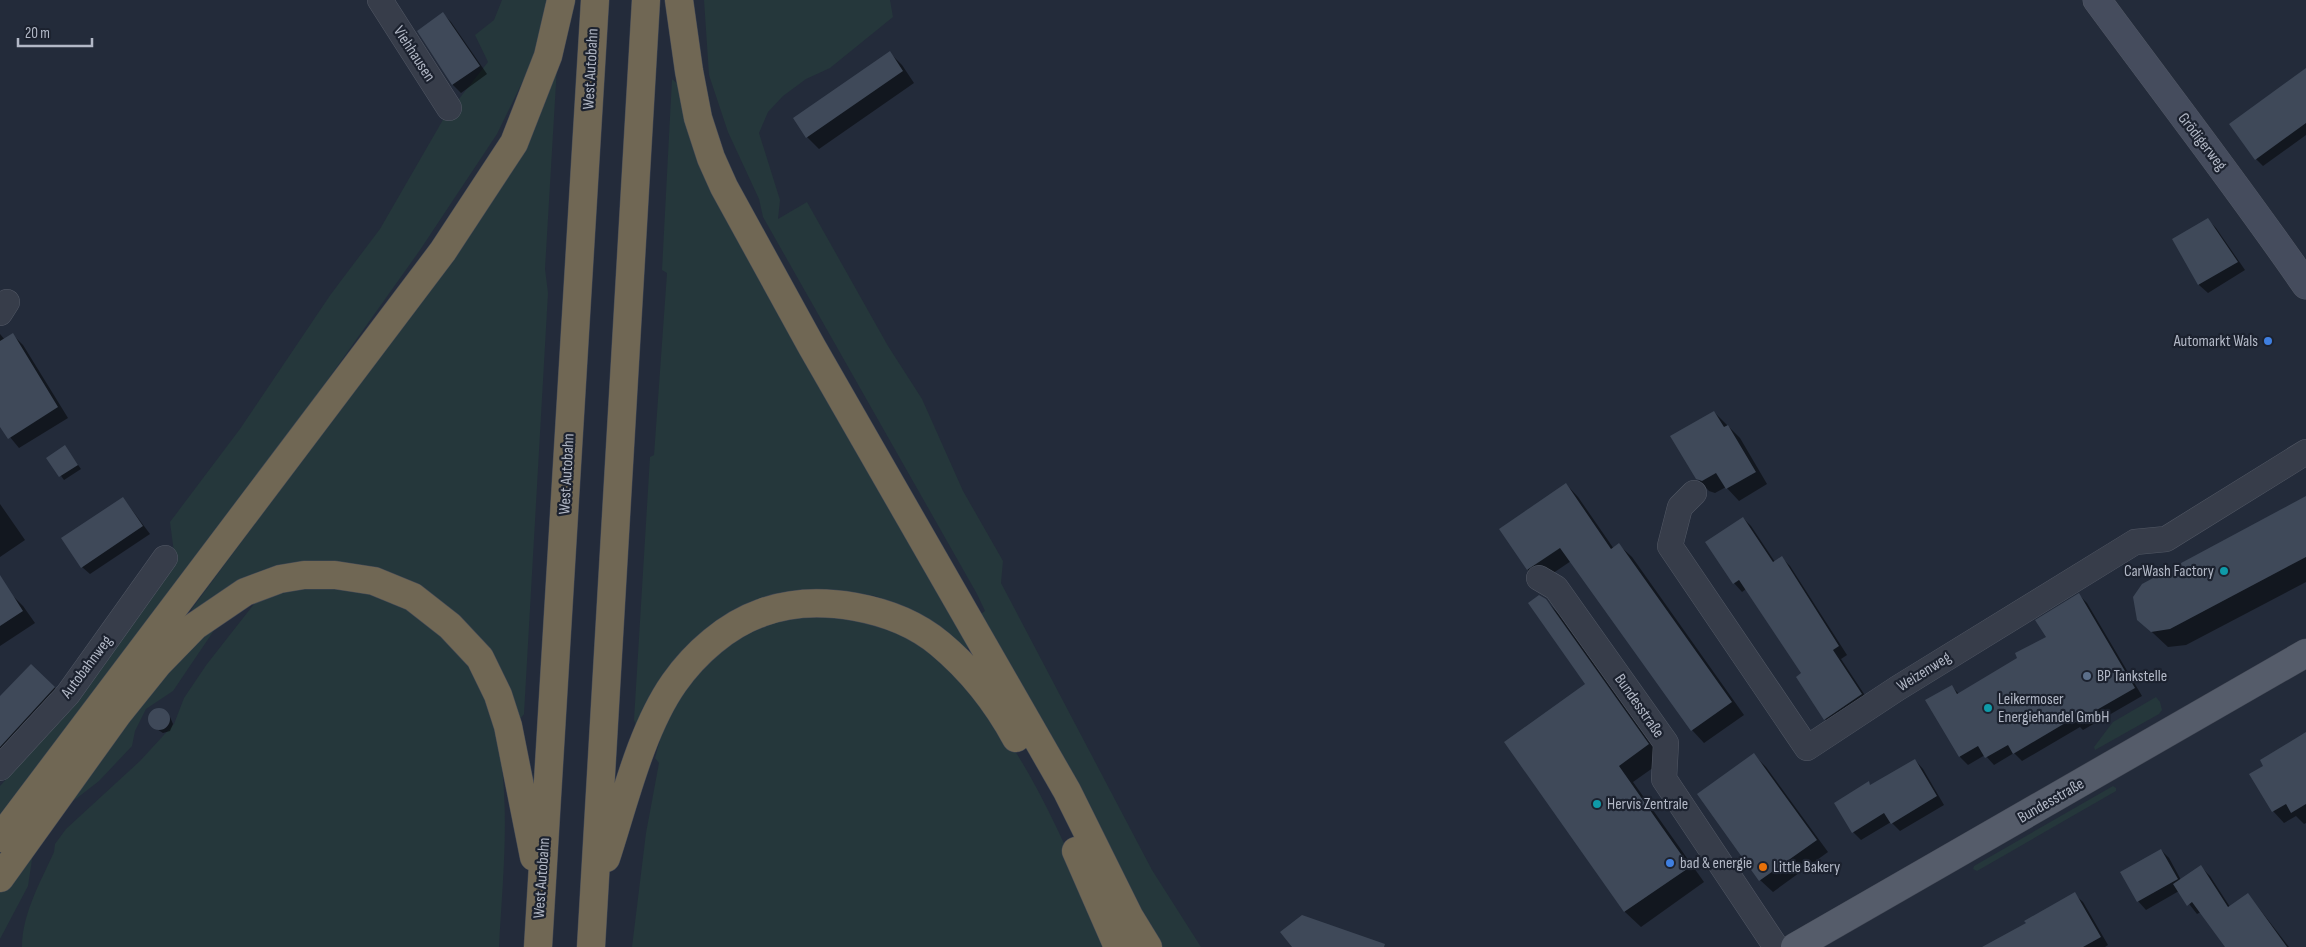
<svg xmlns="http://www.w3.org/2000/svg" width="2306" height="947" font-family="'Sofia Sans Condensed',sans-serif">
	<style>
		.green { fill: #25373b }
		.shadow { fill: #0007 }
		.building { fill: #3f4959 }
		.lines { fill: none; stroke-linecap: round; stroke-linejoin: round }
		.street-casing { stroke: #525865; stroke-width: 26 }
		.secondary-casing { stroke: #525865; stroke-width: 29 }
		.primary-casing { stroke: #404653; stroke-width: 29 }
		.highway-casing { stroke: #424855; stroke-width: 29 }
		.street { stroke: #373d4a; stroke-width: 25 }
		.secondary { stroke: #454c5d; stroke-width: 28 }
		.primary { stroke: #555c6a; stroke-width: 28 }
		.highway { stroke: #706754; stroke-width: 28 }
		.shop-dot { fill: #3f7fe0; stroke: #1c222f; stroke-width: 2 }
		.culture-dot { fill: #0f9aa8; stroke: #1c222f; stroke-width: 2 }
		.service-dot { fill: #5c6f8a; stroke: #1c222f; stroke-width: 2 }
		.food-dot { fill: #e8710a; stroke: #1c222f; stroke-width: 2 }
		.labels { text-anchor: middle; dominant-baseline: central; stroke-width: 4.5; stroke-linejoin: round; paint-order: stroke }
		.street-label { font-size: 16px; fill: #b2b8c6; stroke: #1c222f }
		.poi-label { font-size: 16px; fill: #b2b8c6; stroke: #1c222f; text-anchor: start }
	</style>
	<rect width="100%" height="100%" fill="#232b3a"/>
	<!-- green -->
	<path class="green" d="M 502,0 L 548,0 L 533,60 L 497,134 L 420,250 L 297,423 L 51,750 L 0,814 L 0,786 L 32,751 L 175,560 L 170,522 L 240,429 L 331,294 L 380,229 L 444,118 L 488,62 L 475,35 L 494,20 Z
		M 704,0 L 890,0 L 893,17 L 830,68 L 806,79 L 783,96 L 768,112 L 759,133 L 780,200 L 778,219 L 807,202 L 888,346 L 922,399 L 963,491 L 1003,561 L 1001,583 L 1152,870 L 1201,947 L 1160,947 L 978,616 L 985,611 L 977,594 L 763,217 L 759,199 L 728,132 L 709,75 Z
		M 557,66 L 545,269 L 548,293 L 524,714 L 521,718 L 379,570 L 195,612 L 191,610 L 436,278 Z
		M 672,79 L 680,86 L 969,644 L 967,649 L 962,647 L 946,631 L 913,610 L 875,596 L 824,589 L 779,595 L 636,725 L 634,720 L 650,457 L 654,455 L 667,273 L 662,270 Z
		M 313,586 C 333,588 354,589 373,594 C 397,600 416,615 434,630 C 458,651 479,676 489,706 C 514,782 503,869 499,947 L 22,947 C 22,914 41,881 54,852 L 55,844 L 66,829 L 140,761 L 174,724 L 184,698 L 207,664 L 258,599 L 278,592 Z
		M 805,616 C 841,617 883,620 914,641 C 1012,706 1065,842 1108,947 L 632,947 L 646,833 L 659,763 L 655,758 L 663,729 L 688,680 L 740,635 L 770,620 Z
		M 221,620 L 173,691 L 146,709 L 135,731 L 132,746 L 99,781 L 59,812 L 138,701 Z
		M 2156,697 L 2160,702 L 2162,710 L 2159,714 L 2095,750 L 2094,747 L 2113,722 Z
		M 2113,786 L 2116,788 L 2116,791 L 1977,871 L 1973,869 L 1974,866 Z
		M 33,853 L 28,886 L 0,939 L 0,891 Z"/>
	<!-- shadow -->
	<path class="shadow" d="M 443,14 L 451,22 L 487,74 L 461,93 L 453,85 L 418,31 Z
		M 890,53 L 902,65 L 914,83 L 819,149 L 807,137 Z
		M 2306,70 L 2306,135 L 2263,166 L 2256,159 Z
		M 2208,220 L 2216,228 L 2245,270 L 2208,293 L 2199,285 L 2174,240 Z
		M 0,334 L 5,340 L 13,335 L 23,345 L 68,418 L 19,448 L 0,425 Z
		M 1714,412 L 1740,438 L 1767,484 L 1739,501 L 1726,487 L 1715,493 L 1709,491 L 1697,478 Z
		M 65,447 L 81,469 L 64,480 L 48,458 Z
		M 1566,484 L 1578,497 L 1614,549 L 1619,545 L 1632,557 L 1744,715 L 1704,743 L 1692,730 L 1571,561 L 1540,582 L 1528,570 L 1500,529 Z
		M 123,498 L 150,534 L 90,574 L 82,567 Z
		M 2306,498 L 2306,582 L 2186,645 L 2168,647 L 2138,619 Z
		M 0,504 L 25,540 L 0,557 Z
		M 1743,518 L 1751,526 L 1775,562 L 1782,558 L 1790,566 L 1847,655 L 1841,659 L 1870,703 L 1833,727 L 1825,719 L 1803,674 L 1746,589 L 1742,592 L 1734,583 Z
		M 11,594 L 23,606 L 35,623 L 0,646 L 0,601 Z
		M 2079,595 L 2087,603 L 2142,696 L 2083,730 L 2080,727 L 2022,761 L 2014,753 L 1994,765 L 1985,755 L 1968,765 L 1960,757 L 1927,701 L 1951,686 L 1959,694 L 2019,658 L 2047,637 Z
		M 1545,600 L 1561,616 L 1664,760 L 1633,782 L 1704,882 L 1641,927 L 1625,912 L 1505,742 L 1587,685 Z
		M 54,687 L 62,695 L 0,754 L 0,698 Z
		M 159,710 L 170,717 L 173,724 L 170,731 L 163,733 L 152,726 L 149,719 L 152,712 Z
		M 2306,734 L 2306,823 L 2304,824 L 2296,816 L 2284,823 L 2273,811 L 2265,766 Z
		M 1754,755 L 1766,767 L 1828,852 L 1773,892 L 1760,880 Z
		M 1915,760 L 1923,769 L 1944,805 L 1900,831 L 1891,822 L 1861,840 L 1853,832 L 1868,783 L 1871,786 Z
		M 2161,850 L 2169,858 L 2181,880 L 2201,867 L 2210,876 L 2230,907 L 2248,894 L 2289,947 L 2227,947 L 2201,912 L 2197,914 L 2179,891 L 2146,910 L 2138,901 L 2122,872 Z
		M 2074,894 L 2083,902 L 2108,945 L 2105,947 L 1984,947 L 2027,923 Z"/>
	<!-- building -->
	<path class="building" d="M 443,12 L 480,66 L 452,85 L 417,31 Z
		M 890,51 L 903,71 L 806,138 L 793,118 Z
		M 2306,68 L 2306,123 L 2255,160 L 2229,124 Z
		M 2208,218 L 2238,262 L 2198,285 L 2172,239 Z
		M 13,333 L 58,407 L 8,439 L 0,427 L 0,341 Z
		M 1714,411 L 1724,427 L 1728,425 L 1756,472 L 1726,489 L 1716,473 L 1702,481 L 1696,479 L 1670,436 Z
		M 65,445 L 78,465 L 59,477 L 46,458 Z
		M 1566,483 L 1611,549 L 1619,543 L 1732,702 L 1691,731 L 1560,548 L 1527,570 L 1499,529 Z
		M 2306,496 L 2306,557 L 2170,629 L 2151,632 L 2137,620 L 2133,597 L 2142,584 Z
		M 123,497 L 143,526 L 81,568 L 61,538 Z
		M 1743,517 L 1773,562 L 1782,556 L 1839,646 L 1833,650 L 1862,694 L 1824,720 L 1796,677 L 1801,673 L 1739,580 L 1733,584 L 1705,542 Z
		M 0,575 L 23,611 L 0,626 Z
		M 2079,593 L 2135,688 L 2074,723 L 2072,719 L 2013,754 L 2008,745 L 1985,758 L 1978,746 L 1959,757 L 1925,700 L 1952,685 L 1957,694 L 2017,658 L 2015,653 L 2046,637 L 2035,620 Z
		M 1539,595 L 1546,599 L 1649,744 L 1619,766 L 1690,867 L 1624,912 L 1504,742 L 1585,684 L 1528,603 Z
		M 31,664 L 55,687 L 0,747 L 0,696 Z
		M148 719a11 11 0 1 1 22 0a11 11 0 1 1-22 0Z
		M 2306,732 L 2306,804 L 2291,813 L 2286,804 L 2272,812 L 2249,774 L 2263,766 L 2260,760 Z
		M 1754,753 L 1817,840 L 1759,881 L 1697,794 Z
		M 1915,759 L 1937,796 L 1891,824 L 1884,813 L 1852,833 L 1834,803 L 1869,781 L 1870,785 Z
		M 2161,849 L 2178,879 L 2137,902 L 2120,872 Z
		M 2201,865 L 2228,907 L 2248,893 L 2287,947 L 2225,947 L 2192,902 L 2187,906 L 2173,884 Z
		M 2075,892 L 2101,937 L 2083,947 L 1982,947 L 2026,923 L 2024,921 Z
		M 1302,915 L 1385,944 L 1384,947 L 1292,947 L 1280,932 Z"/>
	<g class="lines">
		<defs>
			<path id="street" d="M 380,0 L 449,108
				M 0,313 L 7,302
				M 1694,493 L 1680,507 L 1670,546 L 1807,748 L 1898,688 L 2135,542 L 2166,539 L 2306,452
				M 1539,578 L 1556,588 L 1666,743 L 1664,779 L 1776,947
				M 0,768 L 68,694 L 165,558"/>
			<path id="secondary" d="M 2097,0 C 2167,95 2239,188 2306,285"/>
			<path id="primary" d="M 1795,947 L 2306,653"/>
			<path id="highway" d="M 679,0 L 689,71 L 698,118 L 711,158 L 724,187 L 812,347 L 1067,791 L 1129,916 L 1148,947
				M 0,838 L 443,251 L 514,143 L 548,56 L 561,0
				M 1076,851 L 1118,947
				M 606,858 C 624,803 641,730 674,683 C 695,653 727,625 761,613 C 816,592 896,607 940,644 C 971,670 997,703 1016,738
				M 0,878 L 117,715 L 158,664 L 195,626 L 245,592 L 280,579 L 304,575 L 335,575 L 374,581 L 413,597 L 450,626 L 480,658 L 498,695 L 508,726 L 534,857
				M 538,947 L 595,0
				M 591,947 L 646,0"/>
		</defs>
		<!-- street casing -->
		<use href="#street" class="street-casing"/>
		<!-- secondary casing -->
		<use href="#secondary" class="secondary-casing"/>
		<!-- primary casing -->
		<use href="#primary" class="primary-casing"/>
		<!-- highway casing -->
		<use href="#highway" class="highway-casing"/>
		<!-- street -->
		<use href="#street" class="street"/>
		<!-- secondary -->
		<use href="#secondary" class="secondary"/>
		<!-- primary -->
		<use href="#primary" class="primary"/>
		<!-- highway -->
		<use href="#highway" class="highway"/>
	</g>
	<!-- markers -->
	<g class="shop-dot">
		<circle cx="2268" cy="341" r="5"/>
		<circle cx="1670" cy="863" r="5"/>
	</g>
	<g class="culture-dot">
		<circle cx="2224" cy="571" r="5"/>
		<circle cx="1988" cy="708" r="5"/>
		<circle cx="1597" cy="804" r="5"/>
	</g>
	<circle class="service-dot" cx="2087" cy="676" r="5"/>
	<circle class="food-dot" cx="1763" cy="867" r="5"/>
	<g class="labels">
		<!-- street labels -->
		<g class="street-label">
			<text transform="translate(414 54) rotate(57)">Viehhausen</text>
			<text transform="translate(591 69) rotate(-87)">West Autobahn</text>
			<text transform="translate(2202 142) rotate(52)">Grödigerweg</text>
			<text transform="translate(567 474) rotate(-87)">West Autobahn</text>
			<text transform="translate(87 667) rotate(-53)">Autobahnweg</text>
			<text transform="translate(1924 672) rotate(-32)">Weizenweg</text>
			<text transform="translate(1639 706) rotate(55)">Bundesstraße</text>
			<text transform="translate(2051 801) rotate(-30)">Bundesstraße</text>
			<text transform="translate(542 878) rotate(-86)">West Autobahn</text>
		</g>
		<!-- poi labels -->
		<g class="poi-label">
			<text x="2258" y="341" text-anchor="end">Automarkt Wals</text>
			<text x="2214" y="571" text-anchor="end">CarWash Factory</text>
			<text x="2097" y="676">BP Tankstelle</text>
			<text x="1998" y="699">Leikermoser<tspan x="1998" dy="18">Energiehandel GmbH</tspan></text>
			<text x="1607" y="804">Hervis Zentrale</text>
			<text x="1680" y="863">bad &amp; energie</text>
			<text x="1773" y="867">Little Bakery</text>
		</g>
	</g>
	<!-- scale -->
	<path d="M18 38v8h74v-8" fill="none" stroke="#b2b8c6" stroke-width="2.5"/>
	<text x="25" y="38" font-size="15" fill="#b2b8c6" stroke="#1c222f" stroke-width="4" paint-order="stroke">20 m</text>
</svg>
